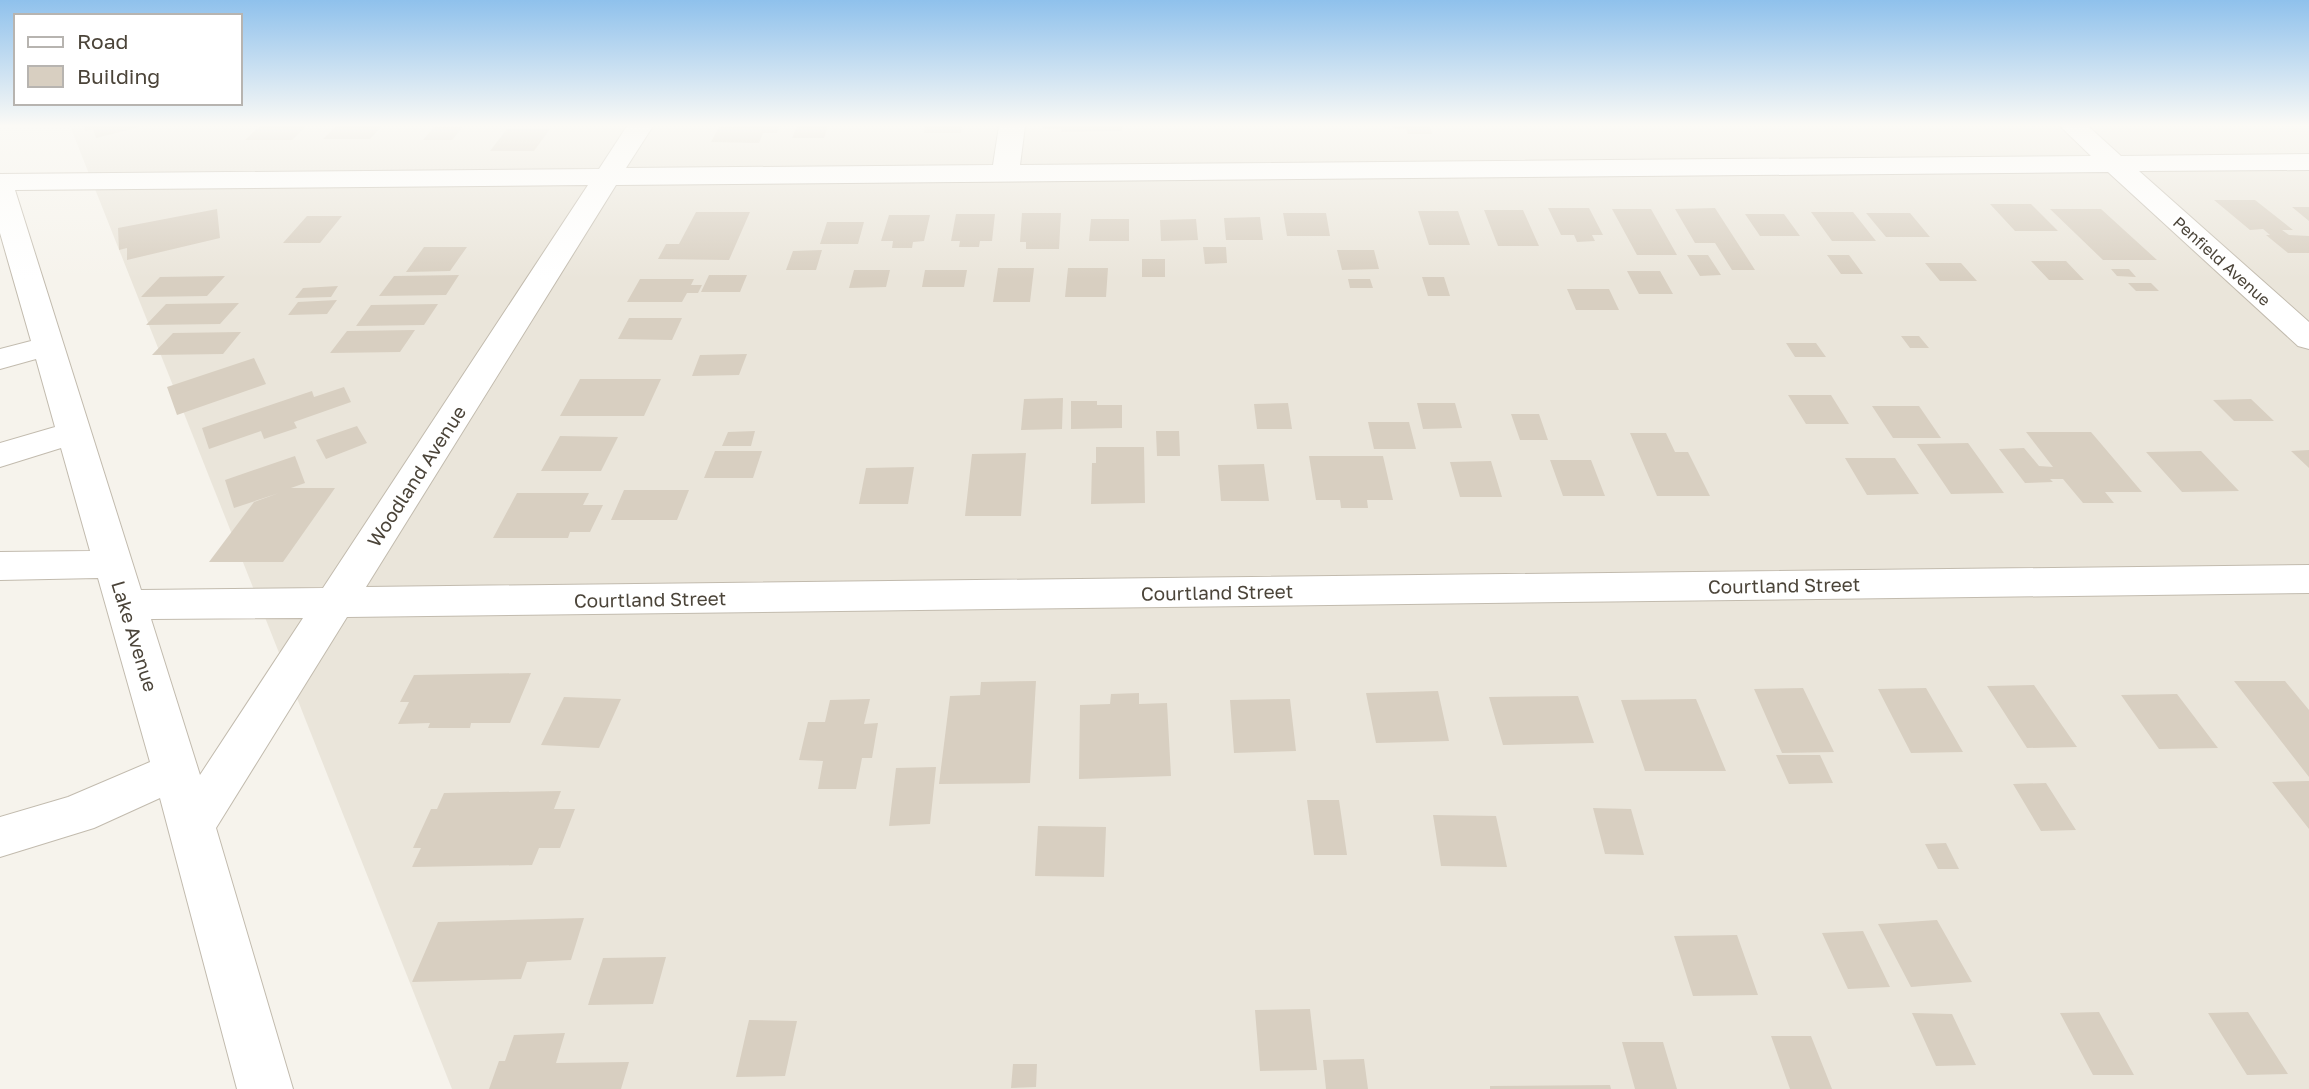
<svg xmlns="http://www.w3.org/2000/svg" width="2309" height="1089" font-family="'Golos Text',sans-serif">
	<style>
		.residential { fill: #eae5da }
		.building { fill: #d8cfc1 }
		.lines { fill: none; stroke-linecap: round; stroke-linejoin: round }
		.minor-casing { stroke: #c2bbae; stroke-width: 2 }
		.minor { fill: #fff; fill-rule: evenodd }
		.labels { text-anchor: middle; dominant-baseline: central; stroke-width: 6; stroke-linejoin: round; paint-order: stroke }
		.far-street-label { font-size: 16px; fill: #4b4439; stroke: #fff }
		.street-label { font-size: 19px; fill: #4b4439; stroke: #fff }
	</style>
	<rect width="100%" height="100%" fill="#f6f3ec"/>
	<!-- residential -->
	<path class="residential" d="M 70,126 L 2309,126 L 2309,1089 L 452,1089 Z"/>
	<!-- building -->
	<path class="building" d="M 84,126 L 139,126 L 140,127 L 96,138 L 93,129 L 85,131 Z
		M 260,126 L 306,126 L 292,140 L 245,140 Z
		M 336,126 L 382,126 L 370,139 L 323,139 Z
		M 780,126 L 777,133 L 763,133 L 759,143 L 711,142 L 719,127 Z
		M 797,126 L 828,126 L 824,138 L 792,138 Z
		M 925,126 L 962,126 L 961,133 L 924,133 Z
		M 1043,126 L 1122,126 L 1122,131 L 1061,132 L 1062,129 L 1043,129 Z
		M 1393,126 L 1430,126 L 1432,134 L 1408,134 L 1406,129 L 1394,129 Z
		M 434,127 L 463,127 L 452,140 L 423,140 Z
		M 507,129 L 550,129 L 534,151 L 490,151 Z
		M 2214,200 L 2255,200 L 2293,230 L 2282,230 L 2289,235 L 2309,236 L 2309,253 L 2288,253 L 2266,235 L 2270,235 L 2263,229 L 2250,230 Z
		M 1990,204 L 2031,204 L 2058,231 L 2015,231 Z
		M 2292,207 L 2309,207 L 2309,221 Z
		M 1548,208 L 1589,208 L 1603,235 L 1592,235 L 1595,241 L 1577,242 L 1574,235 L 1561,235 Z
		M 1715,208 L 1755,270 L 1732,270 L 1715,243 L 1695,243 L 1675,209 Z
		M 217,209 L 220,238 L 127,260 L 127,248 L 119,250 L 118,228 Z
		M 1612,209 L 1651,209 L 1677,255 L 1637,255 Z
		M 2050,209 L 2101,209 L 2157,260 L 2103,260 Z
		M 1484,210 L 1523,210 L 1539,246 L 1498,246 Z
		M 1418,211 L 1458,211 L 1470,245 L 1429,245 Z
		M 696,212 L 750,212 L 729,260 L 658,259 L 666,244 L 679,244 Z
		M 1811,212 L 1853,212 L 1876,241 L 1832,241 Z
		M 1022,213 L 1061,213 L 1059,249 L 1026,249 L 1026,242 L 1020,242 Z
		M 1283,213 L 1326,213 L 1330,236 L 1287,236 Z
		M 1866,213 L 1910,213 L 1930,237 L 1886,237 Z
		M 956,214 L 995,214 L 992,241 L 980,241 L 979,247 L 959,247 L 960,241 L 951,241 Z
		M 1745,214 L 1784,214 L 1800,236 L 1760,236 Z
		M 889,215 L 930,215 L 924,241 L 913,242 L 912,248 L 892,248 L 893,241 L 881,241 Z
		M 307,216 L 342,216 L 320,243 L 283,243 Z
		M 1260,217 L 1263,240 L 1226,240 L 1224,218 Z
		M 1091,219 L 1129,219 L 1129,241 L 1089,241 Z
		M 1196,219 L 1198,240 L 1161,241 L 1160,220 Z
		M 827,222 L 864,222 L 858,244 L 820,244 Z
		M 424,247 L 467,247 L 450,271 L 406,272 Z
		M 1203,247 L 1226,247 L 1227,263 L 1205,264 Z
		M 822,250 L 816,270 L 786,270 L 793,251 Z
		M 1337,250 L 1374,250 L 1379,269 L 1342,270 Z
		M 1687,255 L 1708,255 L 1721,275 L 1700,276 Z
		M 1827,255 L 1849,255 L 1863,274 L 1841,274 Z
		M 1142,259 L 1165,259 L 1165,277 L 1142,277 Z
		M 2031,261 L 2066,261 L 2084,280 L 2049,280 Z
		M 1925,263 L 1961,263 L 1977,281 L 1940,281 Z
		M 998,268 L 1034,268 L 1030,302 L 993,302 Z
		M 1068,268 L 1108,268 L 1106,297 L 1065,297 Z
		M 2111,269 L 2129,269 L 2136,277 L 2117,276 Z
		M 854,270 L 890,270 L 886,287 L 849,288 Z
		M 925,270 L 967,270 L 964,287 L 922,287 Z
		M 1627,271 L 1660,271 L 1673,294 L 1639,294 Z
		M 459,275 L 446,295 L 379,296 L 394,276 Z
		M 709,275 L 747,275 L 740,292 L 701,292 Z
		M 225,276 L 207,296 L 141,297 L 160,277 Z
		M 1422,277 L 1444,277 L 1450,296 L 1428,296 Z
		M 640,279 L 694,279 L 691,285 L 702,285 L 698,293 L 687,293 L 682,302 L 627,302 Z
		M 1348,279 L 1370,279 L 1373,288 L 1350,288 Z
		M 2128,283 L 2151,283 L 2159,291 L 2136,291 Z
		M 338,286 L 331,297 L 295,298 L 303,288 Z
		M 1567,289 L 1609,289 L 1619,310 L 1576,310 Z
		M 337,300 L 327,314 L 288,315 L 298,302 Z
		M 239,303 L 220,324 L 146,325 L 166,304 Z
		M 438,304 L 424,325 L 356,326 L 371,305 Z
		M 629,318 L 682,318 L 672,340 L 618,339 Z
		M 415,330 L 400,352 L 330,353 L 347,331 Z
		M 241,332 L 223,354 L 152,355 L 173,333 Z
		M 1901,336 L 1919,336 L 1929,348 L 1910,348 Z
		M 1786,343 L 1816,343 L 1826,357 L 1795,357 Z
		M 747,354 L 739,375 L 692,376 L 700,355 Z
		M 254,358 L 266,384 L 177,415 L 167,387 Z
		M 580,379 L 661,379 L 644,416 L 560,416 Z
		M 344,387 L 351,402 L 294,422 L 297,428 L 264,439 L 261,431 L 209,449 L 202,428 L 312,391 L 314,397 Z
		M 1788,395 L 1831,395 L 1849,424 L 1806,424 Z
		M 1063,398 L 1062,429 L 1021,430 L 1024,399 Z
		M 2251,399 L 2274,421 L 2234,421 L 2213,400 Z
		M 1071,401 L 1097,401 L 1097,405 L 1122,405 L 1122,428 L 1071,429 Z
		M 1288,403 L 1292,429 L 1257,429 L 1254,404 Z
		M 1417,403 L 1455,403 L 1462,428 L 1423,429 Z
		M 1872,406 L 1919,406 L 1941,438 L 1893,438 Z
		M 1511,414 L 1539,414 L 1548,440 L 1520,440 Z
		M 1368,422 L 1409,422 L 1416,449 L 1374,449 Z
		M 357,426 L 367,443 L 326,459 L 316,440 Z
		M 755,431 L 751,446 L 722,446 L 728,432 Z
		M 1156,431 L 1179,431 L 1180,456 L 1157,456 Z
		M 2026,432 L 2091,432 L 2142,492 L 2105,492 L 2114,503 L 2083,503 L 2063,479 L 2050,479 L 2053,482 L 2025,483 L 1999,449 L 2024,448 L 2039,466 L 2053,467 Z
		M 1630,433 L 1666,433 L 1675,452 L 1688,452 L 1710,496 L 1657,496 Z
		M 560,436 L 618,437 L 601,471 L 541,471 Z
		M 1968,443 L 2004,493 L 1951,494 L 1917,444 Z
		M 1096,447 L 1144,447 L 1145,503 L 1091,504 L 1092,463 L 1096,463 Z
		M 2309,450 L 2309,468 L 2291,451 Z
		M 715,451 L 762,451 L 753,478 L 704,478 Z
		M 2201,451 L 2239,491 L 2182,492 L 2146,452 Z
		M 1026,453 L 1021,516 L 965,516 L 972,454 Z
		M 295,456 L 305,483 L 291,488 L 335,488 L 283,562 L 209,562 L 254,502 L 279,493 L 234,508 L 225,480 Z
		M 1309,456 L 1383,456 L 1393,500 L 1367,500 L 1368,508 L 1341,508 L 1340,500 L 1316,500 Z
		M 1845,458 L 1895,458 L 1919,494 L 1867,495 Z
		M 1550,460 L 1591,460 L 1605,496 L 1563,496 Z
		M 1491,461 L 1502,497 L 1460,497 L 1450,462 Z
		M 1264,464 L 1269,501 L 1221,501 L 1218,465 Z
		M 914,467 L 908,504 L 859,504 L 866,468 Z
		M 624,490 L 689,490 L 677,520 L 611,520 Z
		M 517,493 L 589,493 L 583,505 L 603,505 L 590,532 L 570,532 L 568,538 L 493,538 Z
		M 531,673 L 510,723 L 471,723 L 470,728 L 428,728 L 430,723 L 398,724 L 409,702 L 400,702 L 414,675 Z
		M 1036,681 L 1030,783 L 939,784 L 950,696 L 980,695 L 981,682 Z
		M 2234,681 L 2285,681 L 2309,710 L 2309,777 Z
		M 2034,685 L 2077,747 L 2027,748 L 1987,686 Z
		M 1803,688 L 1834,752 L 1782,753 L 1754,689 Z
		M 1926,688 L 1963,752 L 1911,753 L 1878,689 Z
		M 1438,691 L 1449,741 L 1376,743 L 1366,693 Z
		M 1139,693 L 1139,704 L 1167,703 L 1171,776 L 1079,779 L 1080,705 L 1110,704 L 1111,694 Z
		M 2177,694 L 2218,748 L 2159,749 L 2121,695 Z
		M 1578,696 L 1594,743 L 1503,745 L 1489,697 Z
		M 564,697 L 621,699 L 599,748 L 541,745 Z
		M 870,699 L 864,724 L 878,723 L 872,758 L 862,758 L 856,789 L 818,789 L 823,761 L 799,760 L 808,722 L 825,722 L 830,700 Z
		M 1290,699 L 1296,751 L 1234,753 L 1230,700 Z
		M 1696,699 L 1726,771 L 1645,771 L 1621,700 Z
		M 1776,755 L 1820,755 L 1833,783 L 1789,784 Z
		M 936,767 L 930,824 L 889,826 L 896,768 Z
		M 2309,781 L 2309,829 L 2272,782 Z
		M 2046,783 L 2076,830 L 2041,831 L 2013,784 Z
		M 561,791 L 554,809 L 575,809 L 560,848 L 539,848 L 532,865 L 412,867 L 421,848 L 413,848 L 431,809 L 437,809 L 444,793 Z
		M 1307,800 L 1339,800 L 1347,855 L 1314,855 Z
		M 1593,808 L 1631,809 L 1644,855 L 1605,854 Z
		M 1433,815 L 1496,816 L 1507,867 L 1441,866 Z
		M 1038,826 L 1106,827 L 1104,877 L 1035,876 Z
		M 1946,843 L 1959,869 L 1938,869 L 1925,844 Z
		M 584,918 L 571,960 L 527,962 L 521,979 L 412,982 L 438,922 Z
		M 1937,920 L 1972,982 L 1911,987 L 1878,924 Z
		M 1863,931 L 1890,987 L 1848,989 L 1822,933 Z
		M 1737,935 L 1758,995 L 1693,996 L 1674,936 Z
		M 666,957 L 653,1004 L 588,1005 L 603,958 Z
		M 1310,1009 L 1317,1070 L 1260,1071 L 1255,1010 Z
		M 2099,1012 L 2134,1075 L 2093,1075 L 2060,1013 Z
		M 2248,1012 L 2288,1074 L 2247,1075 L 2208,1013 Z
		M 1912,1013 L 1952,1014 L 1976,1065 L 1936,1066 Z
		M 749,1020 L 797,1021 L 785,1076 L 736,1077 Z
		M 565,1033 L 556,1063 L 629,1062 L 621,1089 L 489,1089 L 499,1061 L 505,1061 L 514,1035 Z
		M 1771,1036 L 1811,1036 L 1832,1089 L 1790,1089 Z
		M 1622,1042 L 1663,1042 L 1677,1089 L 1635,1089 Z
		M 1364,1059 L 1368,1089 L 1326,1089 L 1323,1060 Z
		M 1013,1064 L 1037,1064 L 1036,1087 L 1011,1088 Z
		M 1610,1085 L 1611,1089 L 1490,1089 L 1490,1086 Z"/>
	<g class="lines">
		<defs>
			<path id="minor" d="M 627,126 L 653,126 L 626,168 L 993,165 L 999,126 L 1025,126 L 1020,165 L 2091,156 L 2060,126 L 2088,126 L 2121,156 L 2309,154 L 2309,170 L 2139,171 L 2309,322 L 2309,349 L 2298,346 L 2108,172 L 616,185 L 366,587 L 2309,565 L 2309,593 L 347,617 L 216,828 L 293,1089 L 237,1089 L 160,798 L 94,828 L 0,857 L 0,817 L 68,797 L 150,762 L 98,578 L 0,580 L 0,552 L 90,551 L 61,448 L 0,467 L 0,443 L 55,427 L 36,359 L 0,369 L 0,349 L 31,341 L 0,233 L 0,174 L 599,169 ZM 588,185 L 323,588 L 141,590 L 15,190 ZM 303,618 L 200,775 L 151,619 Z"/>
		</defs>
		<!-- minor casing -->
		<use href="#minor" class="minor-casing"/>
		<!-- minor -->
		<use href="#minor" class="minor"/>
	</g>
	<!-- sky -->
	<linearGradient id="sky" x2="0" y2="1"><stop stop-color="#8fc1ec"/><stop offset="0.45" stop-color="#fbfaf6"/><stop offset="1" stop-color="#fbfaf6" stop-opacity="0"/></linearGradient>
	<rect width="2309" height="279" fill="url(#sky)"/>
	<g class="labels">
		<!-- far-street labels -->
		<g class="far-street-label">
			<text transform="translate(2222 261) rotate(42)">Penfield Avenue</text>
		</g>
		<!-- street labels -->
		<g class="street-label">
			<text transform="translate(416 476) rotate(-57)">Woodland Avenue</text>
			<text transform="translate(1784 585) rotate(-1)">Courtland Street</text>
			<text transform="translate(1217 592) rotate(-1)">Courtland Street</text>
			<text transform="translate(650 599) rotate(-1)">Courtland Street</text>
			<text transform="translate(135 636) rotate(73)">Lake Avenue</text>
		</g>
	</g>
	<!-- legend -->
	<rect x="14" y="14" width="228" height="91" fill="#ffffff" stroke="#b7b4b0" stroke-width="2"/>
	<rect x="28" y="37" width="35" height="10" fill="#ffffff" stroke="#b7b4b0" stroke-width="2"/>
	<text x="77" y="49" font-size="21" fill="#4b4439">Road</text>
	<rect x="28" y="66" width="35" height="21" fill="#d8cfc1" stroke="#b7b4b0" stroke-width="2"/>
	<text x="77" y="84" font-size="21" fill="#4b4439">Building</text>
</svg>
